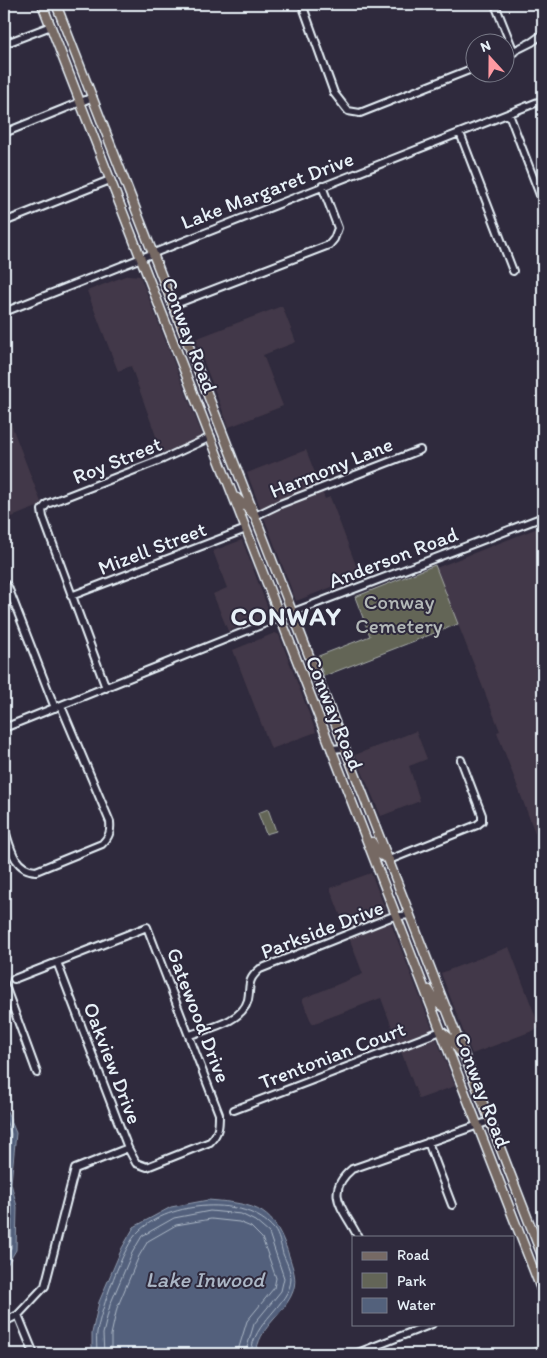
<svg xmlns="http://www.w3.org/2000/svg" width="547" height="1358" font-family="Itim,sans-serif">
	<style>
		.built { fill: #433948 }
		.green { fill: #636557; stroke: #a6aba8 }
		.water { fill: #53617c; stroke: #8f9bae }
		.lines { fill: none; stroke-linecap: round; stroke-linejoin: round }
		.shore { stroke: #acb7c6; stroke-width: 1 }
		.minor-casing { stroke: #e8f1f8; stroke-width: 10 }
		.major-casing { stroke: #e8f1f8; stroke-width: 11 }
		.minor { stroke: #2f2a3d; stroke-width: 6 }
		.major { stroke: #766964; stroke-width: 8 }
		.labels { text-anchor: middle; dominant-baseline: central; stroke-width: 4; stroke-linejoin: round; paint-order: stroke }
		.street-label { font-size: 21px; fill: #e8f1f8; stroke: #2f2a3d }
		.park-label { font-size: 21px; fill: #b3b9b8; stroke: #2f2a3d }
		.water-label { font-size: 22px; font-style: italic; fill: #acb7c6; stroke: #2f2a3d }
		.district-label { font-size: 26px; font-weight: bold; letter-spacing: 1px; fill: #e8f1f8; stroke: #2f2a3d }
	</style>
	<rect width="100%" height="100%" fill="#2f2a3d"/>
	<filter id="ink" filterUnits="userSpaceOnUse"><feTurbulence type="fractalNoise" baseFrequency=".02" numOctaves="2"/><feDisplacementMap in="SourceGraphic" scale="10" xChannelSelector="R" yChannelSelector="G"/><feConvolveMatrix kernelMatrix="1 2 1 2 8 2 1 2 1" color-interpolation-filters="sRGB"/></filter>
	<g filter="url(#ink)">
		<!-- built -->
		<path class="built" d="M 128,275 L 140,276 L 203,437 L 162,453 L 131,366 L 118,371 L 87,291 Z
			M 282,306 L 296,342 L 263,355 L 283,406 L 229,427 L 195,339 Z
			M 4,406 L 42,505 L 4,520 Z
			M 306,450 L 325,499 L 330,497 L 360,576 L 296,601 L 247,473 Z
			M 543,526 L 543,844 L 540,846 L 497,732 L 500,731 L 436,568 Z
			M 242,540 L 269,611 L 265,617 L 228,631 L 213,594 L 227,588 L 213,551 Z
			M 275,633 L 279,635 L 316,732 L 271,749 L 233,650 Z
			M 416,731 L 427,759 L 409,766 L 420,801 L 381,816 L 355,755 Z
			M 371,873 L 455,1086 L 419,1099 L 381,998 L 312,1024 L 302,999 L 363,974 L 330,888 Z
			M 509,947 L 540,1028 L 472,1054 L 441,973 Z"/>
		<!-- green -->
		<path class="green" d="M 435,565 L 458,624 L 324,676 L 316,657 L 370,636 L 355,597 Z
			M 268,809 L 276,831 L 266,834 L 258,813 Z"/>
		<!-- water -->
		<path class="water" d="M 4,1104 L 16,1133 L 11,1183 L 17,1207 L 16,1250 L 4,1270 Z
			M 208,1200 C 258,1204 275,1208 290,1259 C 294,1272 298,1282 291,1296 C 280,1318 259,1327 256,1354 L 92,1354 L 92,1333 L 99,1302 L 122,1248 L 134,1227 L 171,1207 Z"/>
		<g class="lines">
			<!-- shore -->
			<path class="shore" d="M 4,1115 L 11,1134 L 6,1183 L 12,1208 L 11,1248 L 4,1260
				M 97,1354 C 97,1347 96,1339 97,1332 C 101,1310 123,1245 139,1231 C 169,1202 245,1194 274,1229 C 279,1235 281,1246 283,1254 C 286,1261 291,1271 291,1279 C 290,1305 252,1322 251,1354
				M 104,1354 L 103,1334 L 110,1305 L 132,1253 L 142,1236 L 174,1218 L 210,1211 L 241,1214 L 255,1221 L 269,1233 L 284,1278 L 281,1291 L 254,1324 L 245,1354
				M 111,1354 L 111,1335 L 117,1308 L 139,1256 L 148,1241 L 176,1225 L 211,1219 L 239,1222 L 251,1227 L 262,1238 L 276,1278 L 274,1288 L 247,1321 L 237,1354"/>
			<defs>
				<path id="minor" d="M 302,4 L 334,93 L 348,111 L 360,113 L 474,68
					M 496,7 L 514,52
					M 4,44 L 51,26
					M 504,56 L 532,42 L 543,34
					M 509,114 L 543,203
					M 4,133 L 93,97
					M 460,133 L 513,271
					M 4,222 L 110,180
					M 173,305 L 329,245 L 334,239 L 338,228 L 322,186
					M 4,312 L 543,100
					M 255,516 L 280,504 L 420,450
					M 4,583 L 8,587 L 55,708
					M 71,596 L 246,529
					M 106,688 L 43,517 L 42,510 L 47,504 L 163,459 L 211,437
					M 4,728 L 291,613 L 543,517
					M 331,749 L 344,748
					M 4,827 C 10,845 13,870 36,871 L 102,844 C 109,837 111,832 110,822 L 61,706
					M 389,860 L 477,825 L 482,821 L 482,815 L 461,760
					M 14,979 L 147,927 L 219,1114 C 219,1126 219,1133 210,1142 L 147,1167 L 136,1163 L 128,1148 L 57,962
					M 4,983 L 37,1073
					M 190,1035 C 209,1028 242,1022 248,1000 C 251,985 246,981 260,969 L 391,917 L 410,915
					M 234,1110 L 441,1031
					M 428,1142 L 452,1205
					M 358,1237 C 346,1211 322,1194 352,1169 L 490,1121
					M 18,1315 L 34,1354
					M 4,1322 L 18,1315 L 45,1286 L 75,1169 L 128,1148
					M 355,1354 L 432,1324
					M 533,1354 L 543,1350"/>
				<path id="major" d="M 42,4 L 543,1294
					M 56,4 L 543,1258
					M 237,498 L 255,516
					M 372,842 L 379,854 L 389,860
					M 429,990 L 437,1003 L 447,1009
					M 441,1031 L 451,1039 L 460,1052"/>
			</defs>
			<!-- minor casing -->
			<use href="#minor" class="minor-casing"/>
			<!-- major casing -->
			<use href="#major" class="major-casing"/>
			<!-- minor -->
			<use href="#minor" class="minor"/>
			<!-- major -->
			<use href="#major" class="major"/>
		</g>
	</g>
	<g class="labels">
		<!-- street labels -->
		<g class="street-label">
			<text transform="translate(267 190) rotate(-21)">Lake Margaret Drive</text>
			<text transform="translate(190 335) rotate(69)">Conway Road</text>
			<text transform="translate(117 460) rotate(-22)">Roy Street</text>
			<text transform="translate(331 467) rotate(-22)">Harmony Lane</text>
			<text transform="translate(152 548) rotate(-21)">Mizell Street</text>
			<text transform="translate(393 557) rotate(-21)">Anderson Road</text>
			<text transform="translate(335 713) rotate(68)">Conway Road</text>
			<text transform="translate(322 929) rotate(-21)">Parkside Drive</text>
			<text transform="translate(199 1015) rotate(69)">Gatewood Drive</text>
			<text transform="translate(332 1055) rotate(-21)">Trentonian Court</text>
			<text transform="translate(113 1063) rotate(69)">Oakview Drive</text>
			<text transform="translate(483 1090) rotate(69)">Conway Road</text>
		</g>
		<!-- park labels -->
		<g class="park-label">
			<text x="399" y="601">Conway<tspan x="399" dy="24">Cemetery</tspan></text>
		</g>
		<!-- water labels -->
		<g class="water-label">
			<text x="205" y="1279">Lake Inwood</text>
		</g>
		<!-- district labels -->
		<g class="district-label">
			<text x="286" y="616">CONWAY</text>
		</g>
	</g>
	<!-- margin -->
	<rect width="547" height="1358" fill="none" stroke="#2f2a3d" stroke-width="20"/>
	<rect x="10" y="10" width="527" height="1338" fill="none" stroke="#e8f1f8" stroke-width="2" filter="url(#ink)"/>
	<!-- legend -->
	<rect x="352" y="1236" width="162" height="90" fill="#2f2a3d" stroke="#797a88"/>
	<rect x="362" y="1252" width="25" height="8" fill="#766964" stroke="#797a88"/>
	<text x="397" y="1260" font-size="15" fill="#e8f1f8">Road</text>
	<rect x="362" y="1273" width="25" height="15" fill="#636557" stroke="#797a88"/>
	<text x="397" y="1286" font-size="15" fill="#e8f1f8">Park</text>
	<rect x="362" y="1298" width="25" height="15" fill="#53617c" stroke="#797a88"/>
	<text x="397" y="1310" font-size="15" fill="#e8f1f8">Water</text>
	<!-- north arrow -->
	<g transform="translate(490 58) rotate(339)"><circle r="24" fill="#2f2a3d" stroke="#797a88"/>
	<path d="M0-4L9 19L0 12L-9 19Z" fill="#ff9aa2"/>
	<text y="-8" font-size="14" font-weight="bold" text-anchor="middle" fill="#e8f1f8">N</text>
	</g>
</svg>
